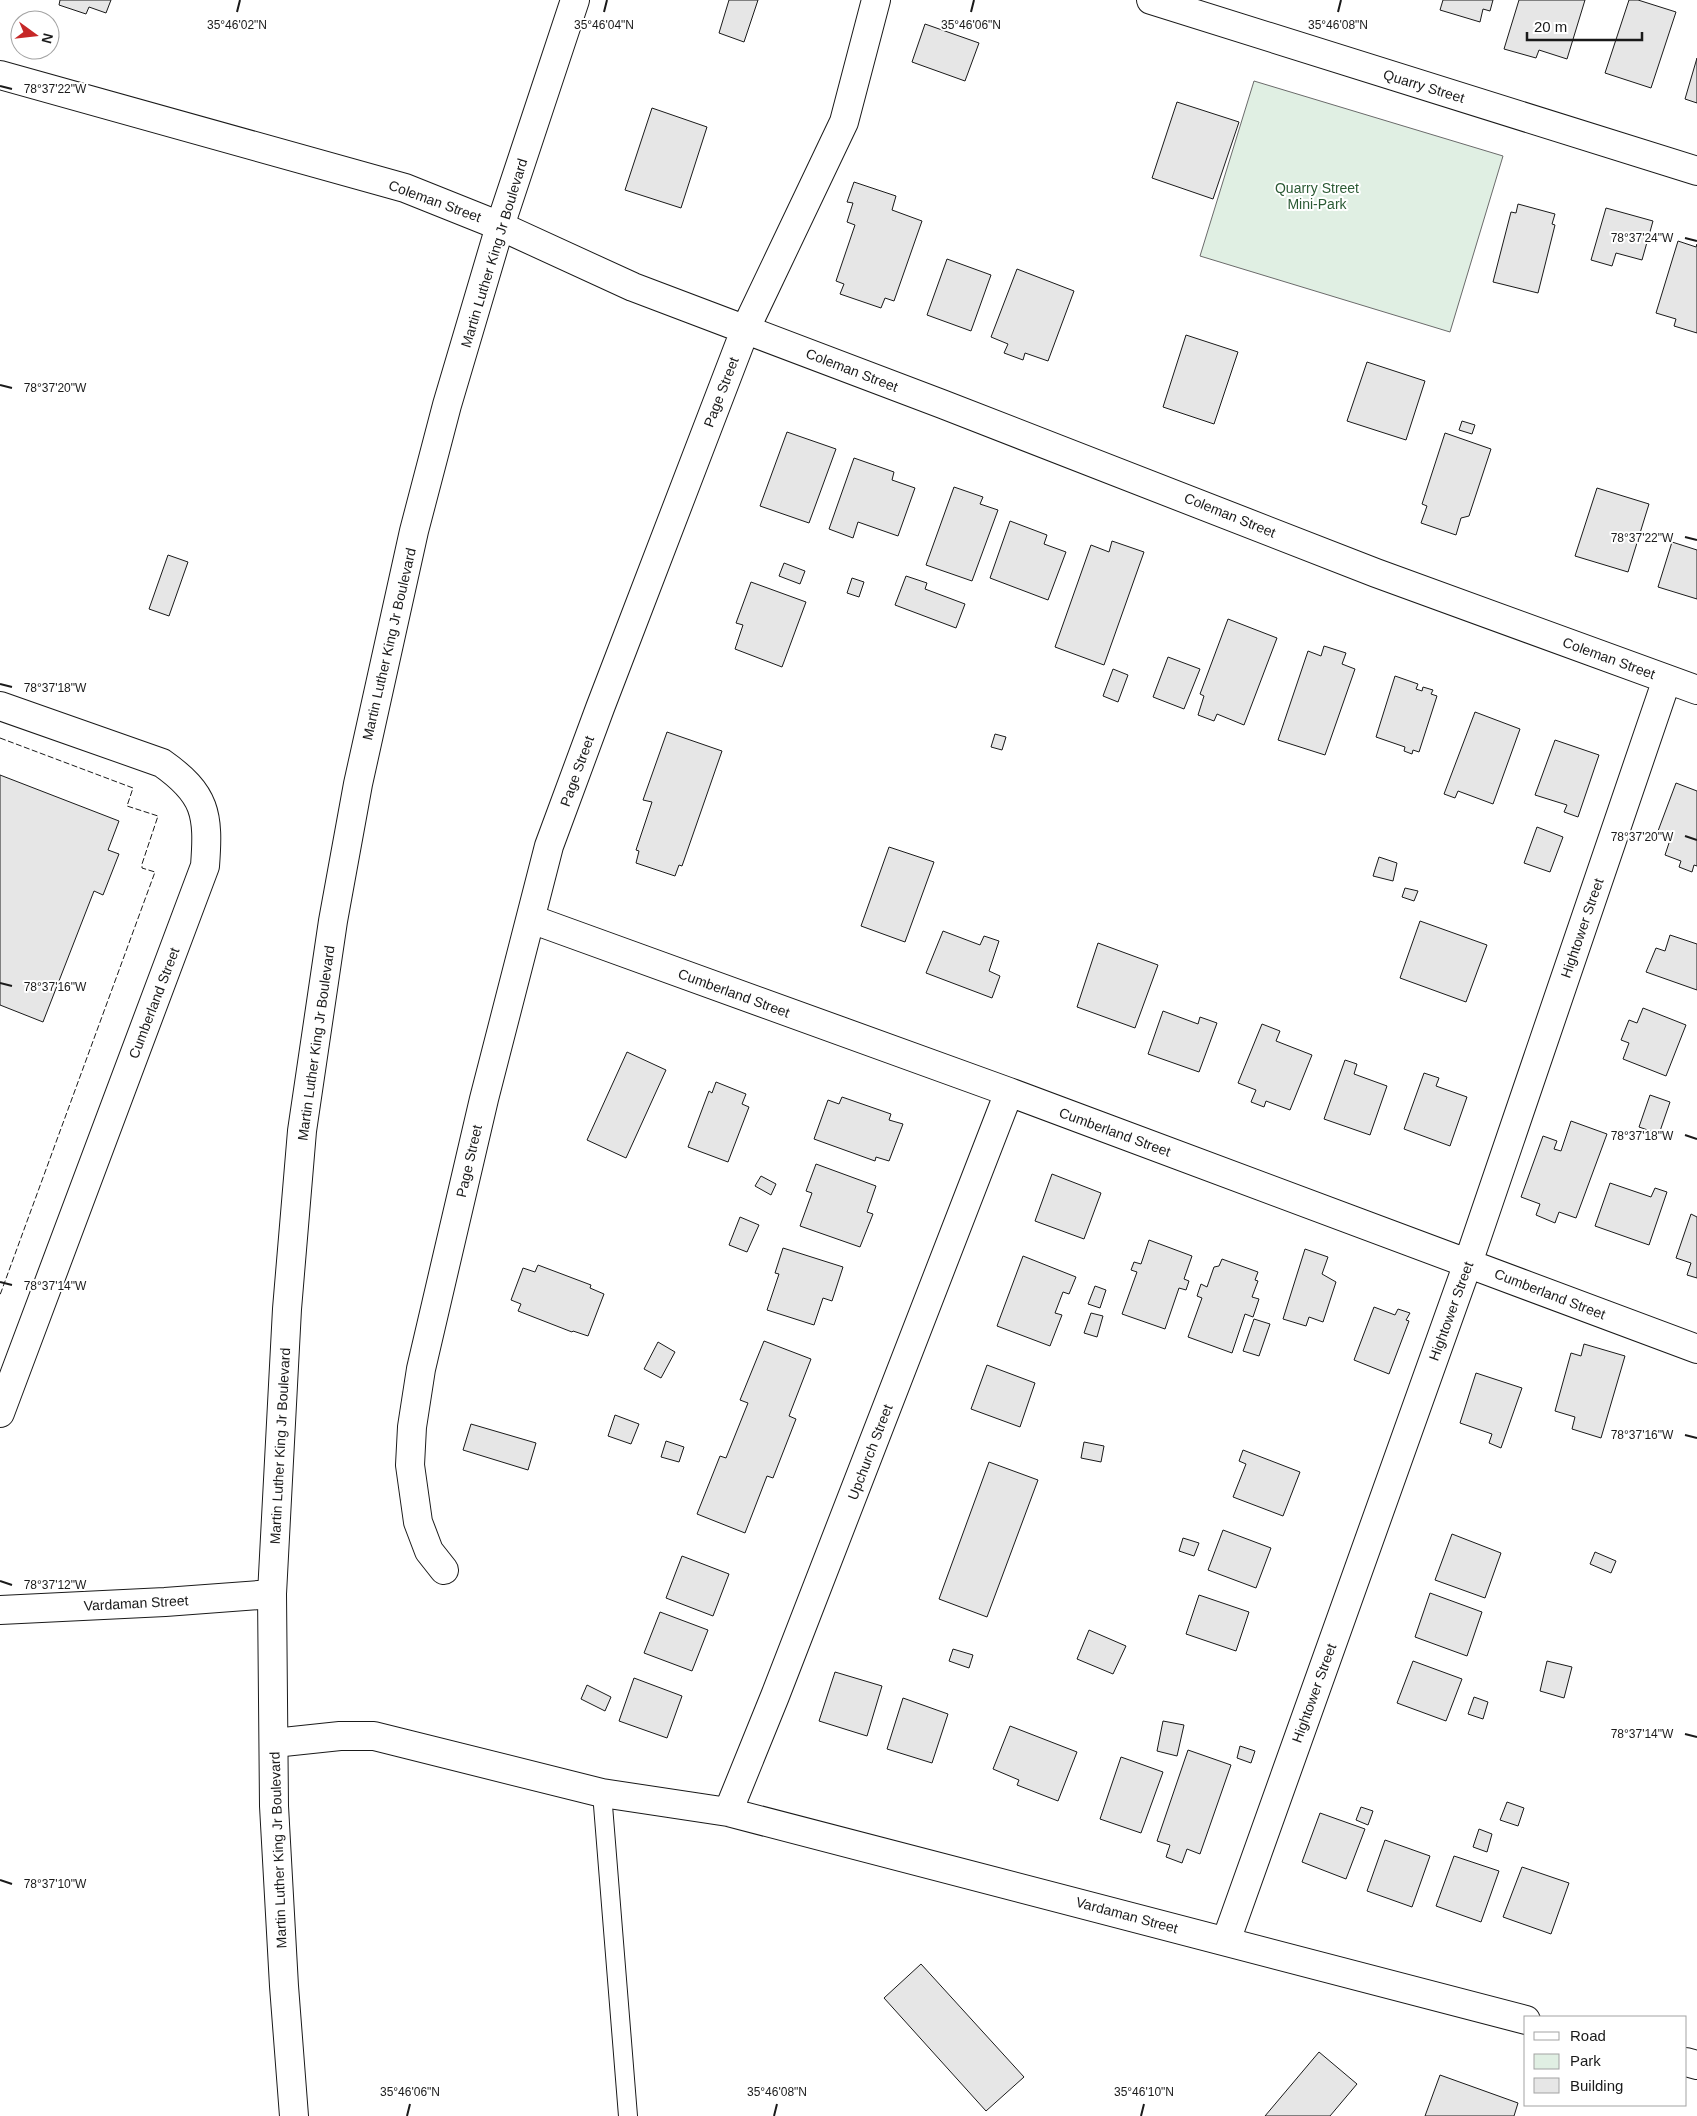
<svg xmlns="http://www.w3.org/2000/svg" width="1697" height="2116" font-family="Arial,sans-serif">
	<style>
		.green { fill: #e0efe3; stroke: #6a6a6a }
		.building { fill: #e6e6e6; stroke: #1a1a1a }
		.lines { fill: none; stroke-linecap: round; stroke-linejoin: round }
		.lane-casing { stroke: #1a1a1a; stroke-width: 20 }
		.street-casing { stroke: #1a1a1a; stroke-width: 30 }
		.primary-casing { stroke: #1a1a1a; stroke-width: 30 }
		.lane { stroke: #fff; stroke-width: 18 }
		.street { stroke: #fff; stroke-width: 28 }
		.primary { stroke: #fff; stroke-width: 28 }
		.fence { stroke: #1a1a1a; stroke-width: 1; stroke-dasharray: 6 2.5; stroke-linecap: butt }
		.ticks { fill: none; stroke: #1a1a1a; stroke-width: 2 }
		.labels { text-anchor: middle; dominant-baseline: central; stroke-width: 4; stroke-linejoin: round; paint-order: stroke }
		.street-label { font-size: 14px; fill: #1a1a1a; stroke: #fff }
		.park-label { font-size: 14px; fill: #2b5a34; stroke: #fff }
		.ticks-label { font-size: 12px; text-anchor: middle; fill: #1a1a1a; stroke: #fff; stroke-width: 4; stroke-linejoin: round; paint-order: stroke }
	</style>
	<rect width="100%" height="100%" fill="#fff"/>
	<!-- green -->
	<path class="green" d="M 1254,81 L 1503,156 L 1450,332 L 1200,256 Z"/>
	<!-- building -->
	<path class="building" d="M 60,0 L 111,0 L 106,13 L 89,7 L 86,14 L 59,5 Z
		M 729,0 L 758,0 L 744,42 L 719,33 Z
		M 1443,0 L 1493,0 L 1490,11 L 1483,9 L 1480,22 L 1440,10 Z
		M 1519,0 L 1585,0 L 1567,59 L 1539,50 L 1536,58 L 1504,49 Z
		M 1629,0 L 1638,0 L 1676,12 L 1651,88 L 1605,73 Z
		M 925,24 L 979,43 L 965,81 L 912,62 Z
		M 1697,58 L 1697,103 L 1685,99 Z
		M 1177,102 L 1239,122 L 1213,199 L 1152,178 Z
		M 652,108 L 707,127 L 681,208 L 625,190 Z
		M 854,182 L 896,196 L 892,210 L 922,221 L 894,301 L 885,298 L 881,308 L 840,294 L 844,284 L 836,281 L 855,225 L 847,222 L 853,203 L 847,202 Z
		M 1518,204 L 1555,214 L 1552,224 L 1555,225 L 1538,293 L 1493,282 L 1511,212 L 1516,213 Z
		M 1606,208 L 1653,221 L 1642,260 L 1616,253 L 1612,266 L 1591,260 Z
		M 1678,241 L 1696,247 L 1697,244 L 1697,333 L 1674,326 L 1676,319 L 1656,313 Z
		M 947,259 L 991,275 L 971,331 L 927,315 Z
		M 1017,269 L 1074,291 L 1048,361 L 1025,353 L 1023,360 L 1004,353 L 1008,344 L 991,337 Z
		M 1186,335 L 1238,352 L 1214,424 L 1163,407 Z
		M 1367,362 L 1425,381 L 1406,440 L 1347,421 Z
		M 1462,421 L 1475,425 L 1472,434 L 1459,430 Z
		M 787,432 L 836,449 L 809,523 L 760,506 Z
		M 1445,433 L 1491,449 L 1469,516 L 1461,518 L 1456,535 L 1421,523 L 1427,506 L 1422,504 Z
		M 854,458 L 894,472 L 892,480 L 915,488 L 898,536 L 858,522 L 853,538 L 829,529 Z
		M 954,487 L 983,497 L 980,504 L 998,510 L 972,581 L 926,565 Z
		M 1597,488 L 1649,504 L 1628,572 L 1575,556 Z
		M 1010,521 L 1047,535 L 1044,544 L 1066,552 L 1048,600 L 990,578 Z
		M 1112,541 L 1144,552 L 1104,665 L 1055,647 L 1091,545 L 1109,552 Z
		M 1672,542 L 1697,550 L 1697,599 L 1658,587 Z
		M 168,555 L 188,562 L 169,616 L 149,609 Z
		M 784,563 L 805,571 L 800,584 L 779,576 Z
		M 906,576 L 927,583 L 925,589 L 965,604 L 956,628 L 895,605 Z
		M 852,578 L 864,582 L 859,597 L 847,593 Z
		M 751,582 L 806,602 L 782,667 L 735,649 L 743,625 L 736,623 Z
		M 1228,619 L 1277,638 L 1244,725 L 1217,714 L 1214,721 L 1198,715 L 1204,696 L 1200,694 Z
		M 1324,646 L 1346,653 L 1342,664 L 1355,669 L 1325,755 L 1278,740 L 1308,651 L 1321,656 Z
		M 1168,657 L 1200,669 L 1184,709 L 1153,697 Z
		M 1113,669 L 1128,675 L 1118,702 L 1103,696 Z
		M 1395,676 L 1418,684 L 1416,689 L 1422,691 L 1423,687 L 1433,690 L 1431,694 L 1437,696 L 1419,752 L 1413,750 L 1412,754 L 1404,751 L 1405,747 L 1376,737 Z
		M 1475,712 L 1520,729 L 1493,804 L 1458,791 L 1455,798 L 1444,794 Z
		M 667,732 L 722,751 L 682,866 L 679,865 L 675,876 L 636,863 L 639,851 L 636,850 L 652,802 L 643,800 Z
		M 995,734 L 1006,737 L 1002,750 L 991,747 Z
		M 1555,740 L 1599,755 L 1578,817 L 1564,812 L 1567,805 L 1535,795 Z
		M 0,775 L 119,821 L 108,850 L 119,854 L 103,895 L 94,891 L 43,1022 L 0,1005 Z
		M 1676,783 L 1697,791 L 1697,866 L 1694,865 L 1692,872 L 1679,867 L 1681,861 L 1665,855 L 1671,837 L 1658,831 Z
		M 1537,827 L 1563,837 L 1550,872 L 1524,863 Z
		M 889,847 L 934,862 L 905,942 L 861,926 Z
		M 1379,857 L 1397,863 L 1393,881 L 1373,876 Z
		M 1405,888 L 1418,891 L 1414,901 L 1402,897 Z
		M 1420,921 L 1487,945 L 1466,1002 L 1400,978 Z
		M 943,931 L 980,945 L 984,936 L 999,941 L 989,971 L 1000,976 L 992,998 L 926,973 Z
		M 1670,935 L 1697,944 L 1697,990 L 1646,972 L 1656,948 L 1665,951 Z
		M 1098,943 L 1158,965 L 1135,1028 L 1077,1007 Z
		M 1643,1008 L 1686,1025 L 1666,1076 L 1623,1059 L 1629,1043 L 1621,1040 L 1629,1020 L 1637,1023 Z
		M 1163,1011 L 1198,1024 L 1200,1017 L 1217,1023 L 1199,1072 L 1148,1054 Z
		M 1262,1024 L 1280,1031 L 1276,1041 L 1312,1055 L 1290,1110 L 1266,1101 L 1264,1107 L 1251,1102 L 1256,1090 L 1238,1083 Z
		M 627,1052 L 666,1070 L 626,1158 L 587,1140 Z
		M 1345,1060 L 1357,1064 L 1354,1074 L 1387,1086 L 1370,1135 L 1324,1119 Z
		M 1424,1073 L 1439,1078 L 1436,1086 L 1467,1097 L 1450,1146 L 1404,1129 Z
		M 716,1082 L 746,1094 L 742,1104 L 749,1107 L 728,1162 L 688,1147 L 709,1091 L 712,1093 Z
		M 1650,1095 L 1670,1102 L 1659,1134 L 1639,1127 Z
		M 842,1097 L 891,1114 L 889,1120 L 903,1124 L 889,1161 L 876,1157 L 875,1161 L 814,1139 L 828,1100 L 839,1104 Z
		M 1571,1121 L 1607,1134 L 1576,1218 L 1559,1212 L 1555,1223 L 1536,1215 L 1540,1204 L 1521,1197 L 1543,1136 L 1557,1141 L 1554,1149 L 1561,1151 Z
		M 816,1164 L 876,1186 L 867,1212 L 873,1214 L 860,1247 L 800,1226 L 812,1193 L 806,1191 Z
		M 1052,1174 L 1101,1193 L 1084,1239 L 1035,1221 Z
		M 761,1176 L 776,1184 L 771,1195 L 755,1186 Z
		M 1610,1183 L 1651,1197 L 1655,1188 L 1667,1192 L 1649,1245 L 1595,1226 Z
		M 1691,1214 L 1697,1217 L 1697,1278 L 1687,1275 L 1691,1263 L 1676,1258 Z
		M 740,1217 L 759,1225 L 747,1252 L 729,1245 Z
		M 1149,1240 L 1192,1256 L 1184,1279 L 1189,1281 L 1186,1290 L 1179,1288 L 1165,1329 L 1122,1314 L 1137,1272 L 1131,1270 L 1134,1262 L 1141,1264 Z
		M 783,1248 L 843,1267 L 832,1301 L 823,1298 L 814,1325 L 767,1310 L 779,1274 L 775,1273 Z
		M 1305,1249 L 1328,1257 L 1322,1274 L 1336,1282 L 1323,1322 L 1309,1317 L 1306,1326 L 1283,1319 Z
		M 1023,1256 L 1076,1277 L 1069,1294 L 1063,1292 L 1055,1313 L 1062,1315 L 1050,1346 L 997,1326 Z
		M 1222,1259 L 1258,1272 L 1255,1280 L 1258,1281 L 1252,1297 L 1259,1299 L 1253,1317 L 1245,1314 L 1232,1353 L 1188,1337 L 1202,1298 L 1197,1296 L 1201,1284 L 1207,1287 L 1214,1267 L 1219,1266 Z
		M 538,1265 L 591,1285 L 590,1288 L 604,1294 L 588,1336 L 573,1331 L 572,1332 L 518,1311 L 521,1304 L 511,1300 L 523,1268 L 535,1272 Z
		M 1095,1286 L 1106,1290 L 1100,1308 L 1088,1304 Z
		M 1374,1307 L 1395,1315 L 1398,1309 L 1410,1313 L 1406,1320 L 1409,1321 L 1389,1374 L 1354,1360 Z
		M 1091,1313 L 1103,1316 L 1097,1337 L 1084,1333 Z
		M 1254,1319 L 1270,1324 L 1259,1356 L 1243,1351 Z
		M 764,1341 L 811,1359 L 789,1416 L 796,1419 L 773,1478 L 767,1476 L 745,1533 L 697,1514 L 720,1456 L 726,1458 L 748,1403 L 740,1400 Z
		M 658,1342 L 675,1352 L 661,1378 L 644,1369 Z
		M 1584,1344 L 1625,1356 L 1601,1438 L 1572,1429 L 1575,1417 L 1555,1411 L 1571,1353 L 1581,1356 Z
		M 987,1365 L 1035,1383 L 1020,1427 L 971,1409 Z
		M 1476,1373 L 1522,1388 L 1501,1448 L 1489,1443 L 1492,1434 L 1460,1423 Z
		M 615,1415 L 639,1424 L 631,1444 L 608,1436 Z
		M 471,1424 L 536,1443 L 528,1470 L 463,1450 Z
		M 666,1441 L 684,1447 L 679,1462 L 661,1457 Z
		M 1084,1442 L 1104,1446 L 1101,1462 L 1081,1458 Z
		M 1243,1450 L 1300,1472 L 1283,1516 L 1233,1497 L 1246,1464 L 1239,1461 Z
		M 989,1462 L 1038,1480 L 987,1617 L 939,1599 Z
		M 1223,1530 L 1271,1548 L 1256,1588 L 1208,1570 Z
		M 1452,1534 L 1501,1553 L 1485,1598 L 1435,1580 Z
		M 1183,1538 L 1199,1543 L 1194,1556 L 1179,1551 Z
		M 1595,1552 L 1616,1561 L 1611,1573 L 1590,1564 Z
		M 682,1556 L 729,1574 L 713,1616 L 666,1598 Z
		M 1430,1593 L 1482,1612 L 1467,1656 L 1415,1637 Z
		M 1199,1595 L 1249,1612 L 1236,1651 L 1186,1634 Z
		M 660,1612 L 708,1630 L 692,1671 L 644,1653 Z
		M 1089,1630 L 1126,1646 L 1113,1674 L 1077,1659 Z
		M 953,1649 L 973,1655 L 969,1668 L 949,1661 Z
		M 1413,1661 L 1462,1679 L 1446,1721 L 1397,1703 Z
		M 1547,1661 L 1572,1667 L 1564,1698 L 1540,1691 Z
		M 835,1672 L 882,1686 L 867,1736 L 819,1721 Z
		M 634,1678 L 682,1696 L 667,1738 L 619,1721 Z
		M 587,1685 L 611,1697 L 605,1711 L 581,1699 Z
		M 1474,1697 L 1488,1702 L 1483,1719 L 1468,1714 Z
		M 903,1698 L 948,1714 L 932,1763 L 887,1749 Z
		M 1163,1721 L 1184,1725 L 1177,1756 L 1157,1751 Z
		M 1010,1726 L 1077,1752 L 1058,1801 L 1017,1785 L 1019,1780 L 993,1769 Z
		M 1240,1746 L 1255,1751 L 1251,1763 L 1237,1758 Z
		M 1188,1750 L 1231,1765 L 1200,1854 L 1187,1849 L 1182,1863 L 1166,1857 L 1170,1845 L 1157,1841 Z
		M 1121,1757 L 1163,1772 L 1141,1833 L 1100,1819 Z
		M 1507,1802 L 1524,1808 L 1518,1826 L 1500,1820 Z
		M 1361,1807 L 1373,1811 L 1368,1825 L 1356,1820 Z
		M 1320,1813 L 1365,1829 L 1346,1879 L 1302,1862 Z
		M 1479,1829 L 1492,1834 L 1487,1852 L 1473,1847 Z
		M 1385,1840 L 1430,1856 L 1412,1907 L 1367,1891 Z
		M 1454,1856 L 1499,1871 L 1481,1922 L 1436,1906 Z
		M 1522,1867 L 1569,1883 L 1551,1934 L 1503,1917 Z
		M 921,1964 L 1024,2077 L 986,2111 L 884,1998 Z
		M 1319,2052 L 1357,2084 L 1330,2116 L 1265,2116 Z
		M 1440,2075 L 1518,2103 L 1514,2116 L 1425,2116 Z"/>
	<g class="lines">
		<defs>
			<path id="lane" d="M 602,1793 L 628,2116"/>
			<path id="street" d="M 1151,0 L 1697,171
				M 0,75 L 405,188 L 500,226 L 633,287 L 942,404 L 1376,573 L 1697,690
				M 0,706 L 162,763 C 206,794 209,814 205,866 L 0,1413
				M 531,919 L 1009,1092 L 1697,1349
				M 444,1570 L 429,1551 L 418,1522 L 410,1465 L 412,1427 L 421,1369 L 484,1099 L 549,846 L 600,708 L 745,330 L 844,122 L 876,0
				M 0,1610 L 165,1602 L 272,1594
				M 274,1743 L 340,1736 L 374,1736 L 602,1793 L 728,1812 L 1526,2020
				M 728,1812 L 775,1696 L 1009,1092
				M 1226,1941 L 1468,1263 L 1667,679
				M 1686,2062 L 1697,2065"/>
			<path id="primary" d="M 294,2116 L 284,1986 L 274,1806 L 272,1594 L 287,1309 L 302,1131 L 333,921 L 358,784 L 414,531 L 447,405 L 500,226 L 575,0"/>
		</defs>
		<!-- lane casing -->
		<use href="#lane" class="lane-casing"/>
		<!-- street casing -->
		<use href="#street" class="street-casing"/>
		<!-- primary casing -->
		<use href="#primary" class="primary-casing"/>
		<!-- lane -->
		<use href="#lane" class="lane"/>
		<!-- street -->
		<use href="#street" class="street"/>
		<!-- primary -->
		<use href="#primary" class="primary"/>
		<!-- fence -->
		<path class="fence" d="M 0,738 L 133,788 L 127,806 L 158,816 L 142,864 L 142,868 L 155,872 L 0,1295"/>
	</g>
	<!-- ticks -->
	<path class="ticks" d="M 237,12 L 240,0M 604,12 L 607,0M 971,12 L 974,0M 1338,12 L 1341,0M 0,86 L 12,89M 1685,238 L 1697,241M 0,385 L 12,388M 1685,537 L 1697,540M 0,684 L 12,687M 1685,836 L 1697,840M 0,983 L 12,986M 1685,1135 L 1697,1139M 0,1282 L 12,1285M 1685,1435 L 1697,1438M 0,1581 L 12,1585M 1685,1734 L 1697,1737M 0,1880 L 12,1884M 407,2116 L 410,2104M 774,2116 L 777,2104M 1141,2116 L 1144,2104"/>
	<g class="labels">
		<!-- street labels -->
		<g class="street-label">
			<text transform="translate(1424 86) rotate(17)">Quarry Street</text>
			<text transform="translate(435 201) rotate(20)">Coleman Street</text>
			<text transform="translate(494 253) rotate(-73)">Martin Luther King Jr Boulevard</text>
			<text transform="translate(852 370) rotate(21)">Coleman Street</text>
			<text transform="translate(721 392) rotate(-69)">Page Street</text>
			<text transform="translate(1230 515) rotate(22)">Coleman Street</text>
			<text transform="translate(389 644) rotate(-77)">Martin Luther King Jr Boulevard</text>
			<text transform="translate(1609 658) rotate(20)">Coleman Street</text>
			<text transform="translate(577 771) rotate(-70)">Page Street</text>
			<text transform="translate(1582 928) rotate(-71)">Hightower Street</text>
			<text transform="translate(734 993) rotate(20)">Cumberland Street</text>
			<text transform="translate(154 1003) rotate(-69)">Cumberland Street</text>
			<text transform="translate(316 1043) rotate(-82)">Martin Luther King Jr Boulevard</text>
			<text transform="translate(1115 1132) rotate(20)">Cumberland Street</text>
			<text transform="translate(469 1161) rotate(-77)">Page Street</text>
			<text transform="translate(1550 1294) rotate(21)">Cumberland Street</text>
			<text transform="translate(1451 1311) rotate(-70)">Hightower Street</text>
			<text transform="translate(280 1446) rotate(-87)">Martin Luther King Jr Boulevard</text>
			<text transform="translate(870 1452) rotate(-69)">Upchurch Street</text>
			<text transform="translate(136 1603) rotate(-3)">Vardaman Street</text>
			<text transform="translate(1314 1693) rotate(-70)">Hightower Street</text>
			<text transform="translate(278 1850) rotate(-92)">Martin Luther King Jr Boulevard</text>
			<text transform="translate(1127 1915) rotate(15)">Vardaman Street</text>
		</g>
		<!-- park labels -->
		<g class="park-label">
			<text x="1317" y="188">Quarry Street<tspan x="1317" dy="16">Mini-Park</tspan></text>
		</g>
	</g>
	<g class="ticks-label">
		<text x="237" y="29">35°46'02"N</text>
		<text x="604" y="29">35°46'04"N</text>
		<text x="971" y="29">35°46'06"N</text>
		<text x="1338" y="29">35°46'08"N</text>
		<text x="55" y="93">78°37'22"W</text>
		<text x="1642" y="242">78°37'24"W</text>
		<text x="55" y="392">78°37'20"W</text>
		<text x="1642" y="542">78°37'22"W</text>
		<text x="55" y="692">78°37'18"W</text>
		<text x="1642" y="841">78°37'20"W</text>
		<text x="55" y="991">78°37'16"W</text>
		<text x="1642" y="1140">78°37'18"W</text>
		<text x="55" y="1290">78°37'14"W</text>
		<text x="1642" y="1439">78°37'16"W</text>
		<text x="55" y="1589">78°37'12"W</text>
		<text x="1642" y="1738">78°37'14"W</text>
		<text x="55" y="1888">78°37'10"W</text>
		<text x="410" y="2096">35°46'06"N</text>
		<text x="777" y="2096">35°46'08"N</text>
		<text x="1144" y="2096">35°46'10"N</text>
	</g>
	<!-- legend -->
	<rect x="1524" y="2016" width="162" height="90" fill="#ffffff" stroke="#a3a3a3"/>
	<rect x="1534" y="2032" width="25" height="8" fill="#ffffff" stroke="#a3a3a3"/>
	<text x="1570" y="2041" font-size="15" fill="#1a1a1a">Road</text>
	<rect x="1534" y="2054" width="25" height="15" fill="#e0efe3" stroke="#a3a3a3"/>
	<text x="1570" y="2066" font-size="15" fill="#1a1a1a">Park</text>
	<rect x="1534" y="2078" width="25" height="15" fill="#e6e6e6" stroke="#a3a3a3"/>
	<text x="1570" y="2091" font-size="15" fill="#1a1a1a">Building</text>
	<!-- north arrow -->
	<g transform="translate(35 35) rotate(105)"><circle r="24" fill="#ffffff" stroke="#a3a3a3"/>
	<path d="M0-4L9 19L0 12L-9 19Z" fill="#c62828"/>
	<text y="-8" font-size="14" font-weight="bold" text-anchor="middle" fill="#1a1a1a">N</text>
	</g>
	<!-- scale -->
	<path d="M1527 32v8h115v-8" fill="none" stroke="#1a1a1a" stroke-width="2.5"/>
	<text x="1534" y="32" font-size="15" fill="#1a1a1a" stroke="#ffffff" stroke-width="4" paint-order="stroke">20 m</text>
</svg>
